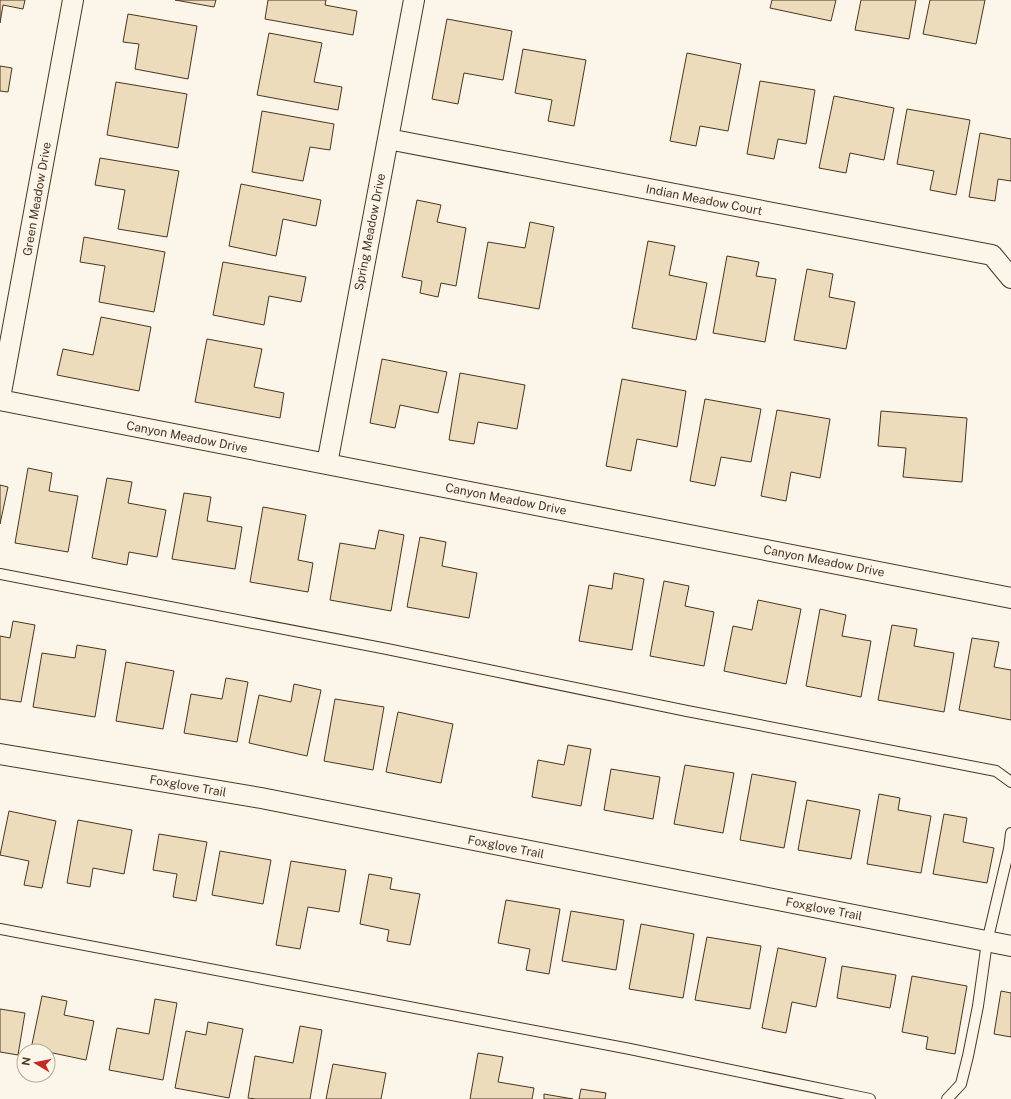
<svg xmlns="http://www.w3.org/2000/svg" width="1011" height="1099" font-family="'Public Sans',sans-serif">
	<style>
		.building { fill: #ecdcbc; stroke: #4a3520 }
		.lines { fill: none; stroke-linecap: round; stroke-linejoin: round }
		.lane-casing { stroke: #4a3520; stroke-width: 12 }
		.street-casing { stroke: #4a3520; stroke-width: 22 }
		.lane { stroke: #fbf6e9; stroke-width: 10 }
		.street { stroke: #fbf6e9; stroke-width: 20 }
		.labels { text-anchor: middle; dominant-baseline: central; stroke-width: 3; stroke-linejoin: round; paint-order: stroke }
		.street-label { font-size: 12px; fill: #4a3520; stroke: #fbf6e9 }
	</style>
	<rect width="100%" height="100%" fill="#fbf6e9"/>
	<!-- building -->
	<path class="building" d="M 0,0 L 25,0 L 23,9 L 3,5 L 0,23 Z
		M 175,0 L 216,0 L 214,7 Z
		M 268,0 L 326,0 L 325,5 L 357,11 L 353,35 L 265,19 Z
		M 772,0 L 836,0 L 831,21 L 770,8 Z
		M 861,0 L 916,0 L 909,39 L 855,30 Z
		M 930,0 L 985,0 L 976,44 L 923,34 Z
		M 128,14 L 197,26 L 188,79 L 135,69 L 139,44 L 123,42 Z
		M 447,19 L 512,31 L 503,80 L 464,73 L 458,104 L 432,99 Z
		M 269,33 L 322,43 L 314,82 L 342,87 L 338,110 L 257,95 Z
		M 523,49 L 586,60 L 574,126 L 548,121 L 552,100 L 515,93 Z
		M 687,53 L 741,64 L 728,131 L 700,126 L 696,146 L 670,141 Z
		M 0,66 L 12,68 L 8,92 L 0,91 Z
		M 760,81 L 815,90 L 806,144 L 778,139 L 774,159 L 747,154 Z
		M 116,82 L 187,94 L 178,148 L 107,135 Z
		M 834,96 L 894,108 L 884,160 L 850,153 L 846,173 L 819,168 Z
		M 907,109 L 970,120 L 956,195 L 930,190 L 934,171 L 897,164 Z
		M 262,111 L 334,124 L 330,150 L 310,147 L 303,181 L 252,172 Z
		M 980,133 L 1011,139 L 1011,181 L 998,179 L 995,201 L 969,197 Z
		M 100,158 L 179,171 L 167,237 L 118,229 L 125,190 L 95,185 Z
		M 241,184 L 321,200 L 316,226 L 283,219 L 276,256 L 229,246 Z
		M 417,200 L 441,205 L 437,222 L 466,228 L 456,286 L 441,283 L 438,297 L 420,293 L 422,281 L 402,277 Z
		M 530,222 L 554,227 L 539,309 L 478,298 L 488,242 L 525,248 Z
		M 84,237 L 165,252 L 154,312 L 99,302 L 105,266 L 80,262 Z
		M 648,241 L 675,246 L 669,275 L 707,283 L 696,340 L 632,328 Z
		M 727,256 L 759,262 L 756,276 L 776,279 L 765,342 L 713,333 Z
		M 223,262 L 306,277 L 301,302 L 269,296 L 264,325 L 213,315 Z
		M 807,269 L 833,274 L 829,297 L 855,302 L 846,349 L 794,340 Z
		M 101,317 L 151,327 L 139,391 L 57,375 L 63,349 L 93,355 Z
		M 207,339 L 262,349 L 254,387 L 284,393 L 280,418 L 195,402 Z
		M 382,359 L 447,372 L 438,413 L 400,405 L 395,428 L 370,423 Z
		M 460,373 L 525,385 L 517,429 L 478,422 L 474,444 L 449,440 Z
		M 622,379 L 686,391 L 677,447 L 637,439 L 631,471 L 606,466 Z
		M 705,399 L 761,409 L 751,462 L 721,457 L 715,486 L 690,481 Z
		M 777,410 L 830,419 L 820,478 L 791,472 L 786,501 L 761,496 Z
		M 881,411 L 967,418 L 962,482 L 903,477 L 906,448 L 878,446 Z
		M 28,468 L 52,473 L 49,491 L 78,496 L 68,552 L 15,543 Z
		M 107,478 L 132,482 L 128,503 L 166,510 L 157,557 L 129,552 L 127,565 L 92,558 Z
		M 0,485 L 8,487 L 0,524 Z
		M 184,493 L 211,497 L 207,521 L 242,527 L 235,569 L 172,559 Z
		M 263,507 L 306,515 L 298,560 L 313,563 L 308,592 L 250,582 Z
		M 379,530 L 404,535 L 391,611 L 330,600 L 340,543 L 375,549 Z
		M 420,537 L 446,542 L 442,566 L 477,573 L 469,618 L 407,607 Z
		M 614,573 L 644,579 L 632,650 L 579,641 L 589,585 L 612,589 Z
		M 664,581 L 689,586 L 685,606 L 714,612 L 704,666 L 650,656 Z
		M 758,600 L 801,609 L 786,684 L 724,671 L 733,626 L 752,630 Z
		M 820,609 L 846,615 L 842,636 L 871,641 L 861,697 L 806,686 Z
		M 13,621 L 35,625 L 21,702 L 0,699 L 0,636 L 10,638 Z
		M 892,625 L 917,629 L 914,646 L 954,653 L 944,712 L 878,700 Z
		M 972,638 L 999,642 L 994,667 L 1011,670 L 1011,720 L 959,710 Z
		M 77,645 L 106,650 L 95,717 L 33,707 L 42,653 L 75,658 Z
		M 126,662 L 174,671 L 163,729 L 116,721 Z
		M 226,678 L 248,682 L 237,742 L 184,733 L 191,694 L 222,699 Z
		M 294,684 L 321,690 L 307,756 L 249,743 L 259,695 L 291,702 Z
		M 335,699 L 384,707 L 373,770 L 324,761 Z
		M 398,712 L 453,724 L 441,783 L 386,772 Z
		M 568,745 L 591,749 L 581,806 L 532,797 L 538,760 L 564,765 Z
		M 685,765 L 734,773 L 723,833 L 674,824 Z
		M 611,769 L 660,777 L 653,819 L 604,810 Z
		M 752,774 L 796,782 L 784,848 L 740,840 Z
		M 879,794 L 900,798 L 898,810 L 931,816 L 921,873 L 867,864 Z
		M 807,800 L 860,810 L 851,859 L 798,850 Z
		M 9,811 L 56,821 L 42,888 L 24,885 L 29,861 L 0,855 Z
		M 944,814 L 967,818 L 963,842 L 994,848 L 987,883 L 933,874 Z
		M 78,820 L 132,830 L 124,874 L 93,868 L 90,887 L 67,883 Z
		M 159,834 L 207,842 L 196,901 L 173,897 L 177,874 L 153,870 Z
		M 220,851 L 271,860 L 263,904 L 212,895 Z
		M 291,861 L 346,870 L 339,912 L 308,907 L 300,949 L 276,945 Z
		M 369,874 L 392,878 L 390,889 L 420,894 L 410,945 L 387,941 L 389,930 L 360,924 Z
		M 506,900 L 560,909 L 549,974 L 526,970 L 530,949 L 498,943 Z
		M 571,911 L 624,920 L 616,970 L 562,961 Z
		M 641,924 L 694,934 L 683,998 L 629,989 Z
		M 707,937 L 761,946 L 750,1009 L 695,1000 Z
		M 778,948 L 826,958 L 816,1007 L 792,1002 L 786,1033 L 762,1028 Z
		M 842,966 L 896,975 L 890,1008 L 837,998 Z
		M 912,976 L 967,986 L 955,1054 L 926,1049 L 928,1037 L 902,1032 Z
		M 1001,991 L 1011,993 L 1011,1037 L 994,1034 Z
		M 42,996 L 67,1001 L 64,1015 L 94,1021 L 86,1060 L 48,1052 L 48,1051 L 31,1049 Z
		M 155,999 L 177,1003 L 163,1080 L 109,1070 L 117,1028 L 149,1034 Z
		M 0,1009 L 25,1013 L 18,1055 L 0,1052 Z
		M 208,1022 L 243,1029 L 229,1098 L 175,1088 L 186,1031 L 206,1035 Z
		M 300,1026 L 322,1030 L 310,1099 L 256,1099 L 248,1098 L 255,1056 L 293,1063 Z
		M 478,1053 L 503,1057 L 498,1082 L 534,1088 L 532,1099 L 470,1099 Z
		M 333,1064 L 386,1073 L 381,1099 L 326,1099 Z
		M 581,1089 L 606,1093 L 605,1099 L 579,1099 Z
		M 544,1094 L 573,1099 L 544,1099 Z"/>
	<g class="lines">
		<defs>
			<path id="lane" d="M 0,574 L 387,649 L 687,711 L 996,771 L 1011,782
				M 0,929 L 630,1049 L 870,1099
				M 947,1099 L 961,1084 L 968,1056 L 978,1006 L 987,942 L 1009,849 L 1011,833"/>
			<path id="street" d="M 388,139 L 992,255 L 1011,278
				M 0,398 L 73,0
				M 0,400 L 1011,598
				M 327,464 L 414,0
				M 0,754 L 261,798 L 1011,946"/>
		</defs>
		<!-- lane casing -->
		<use href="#lane" class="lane-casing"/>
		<!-- street casing -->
		<use href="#street" class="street-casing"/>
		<!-- lane -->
		<use href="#lane" class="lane"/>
		<!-- street -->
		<use href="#street" class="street"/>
	</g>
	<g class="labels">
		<!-- street labels -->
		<g class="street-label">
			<text transform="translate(37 199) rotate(-80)">Green Meadow Drive</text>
			<text transform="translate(704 200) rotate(11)">Indian Meadow Court</text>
			<text transform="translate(370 232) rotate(-79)">Spring Meadow Drive</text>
			<text transform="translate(187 437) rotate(11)">Canyon Meadow Drive</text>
			<text transform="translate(506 499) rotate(11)">Canyon Meadow Drive</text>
			<text transform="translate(824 561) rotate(11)">Canyon Meadow Drive</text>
			<text transform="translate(188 786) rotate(10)">Foxglove Trail</text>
			<text transform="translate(506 847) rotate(11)">Foxglove Trail</text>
			<text transform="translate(824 909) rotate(11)">Foxglove Trail</text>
		</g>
	</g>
	<!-- north arrow -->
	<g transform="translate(36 1063) rotate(280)"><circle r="19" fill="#fbf6e9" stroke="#b4a999"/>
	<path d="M0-3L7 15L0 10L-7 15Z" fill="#c62828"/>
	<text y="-6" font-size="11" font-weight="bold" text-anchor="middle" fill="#4a3520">N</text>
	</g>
</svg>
